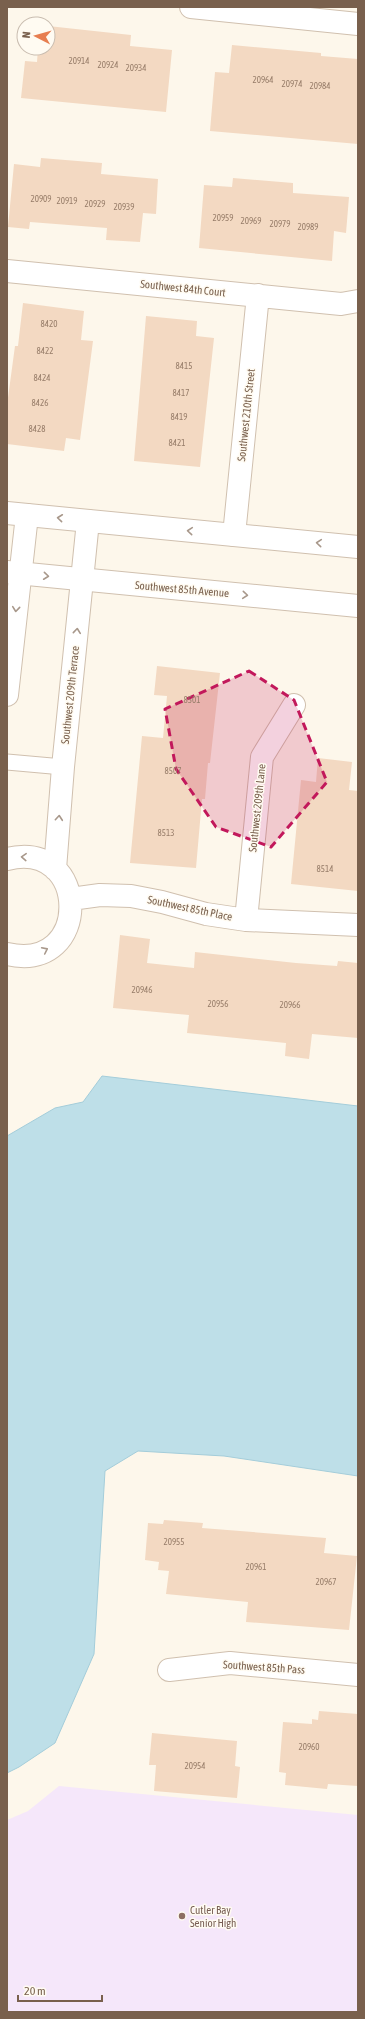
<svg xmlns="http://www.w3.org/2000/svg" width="365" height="2019" font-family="'Asap Condensed',sans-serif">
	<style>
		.education { fill: #f5e7fa }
		.water { fill: #bedfe8; stroke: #a4cdda }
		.building { fill: #f3d9c2 }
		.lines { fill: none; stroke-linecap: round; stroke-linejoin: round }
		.service-casing { stroke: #d0c0af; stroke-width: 17 }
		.minor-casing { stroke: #d0c0af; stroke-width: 24 }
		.tertiary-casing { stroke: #d0c0af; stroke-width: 24 }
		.service { stroke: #fff; stroke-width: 15 }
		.minor { stroke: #fff; stroke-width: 22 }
		.tertiary { stroke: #fff; stroke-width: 22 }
		.oneway { stroke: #a8988b }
		.marked { fill: #c2185b; fill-opacity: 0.2; stroke: #c2185b; stroke-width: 3; stroke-dasharray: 8 5; stroke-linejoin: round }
		.education-dot { fill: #8d6e63; stroke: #fffbf2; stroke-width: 1.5 }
		.labels { text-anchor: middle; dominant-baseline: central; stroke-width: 3; stroke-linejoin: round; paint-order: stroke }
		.number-label { font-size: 9px; fill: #987e6a }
		.street-label { font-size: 11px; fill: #79604d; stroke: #fffbf2 }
		.education-label { font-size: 11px; fill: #785e54; stroke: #fffbf2; text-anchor: start }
	</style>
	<rect width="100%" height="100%" fill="#fdf7eb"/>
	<!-- education -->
	<path class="education" d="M 59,1786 L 358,1815 L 358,2012 L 7,2012 L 7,1820 L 28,1811 Z"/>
	<!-- water -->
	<path class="water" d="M 102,1076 L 358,1106 L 358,1476 L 224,1456 L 138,1451 L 105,1471 L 94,1654 L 55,1743 L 19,1767 L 7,1773 L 7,1136 L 55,1108 L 83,1102 Z"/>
	<!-- building -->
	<path class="building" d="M 48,26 L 131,35 L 130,46 L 172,50 L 166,112 L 21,98 L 25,61 L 37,62 L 38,48 L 48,48 Z
		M 232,45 L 321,53 L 321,56 L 358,59 L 358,144 L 210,131 L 215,72 L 229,73 Z
		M 41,158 L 102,163 L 101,174 L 158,179 L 156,214 L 143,213 L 140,242 L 106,240 L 107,228 L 30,222 L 29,229 L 8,227 L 14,164 L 40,167 Z
		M 233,178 L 293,183 L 293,193 L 349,197 L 346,233 L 334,231 L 332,261 L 199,248 L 204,185 L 232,187 Z
		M 23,303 L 84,311 L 81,340 L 93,341 L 80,440 L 66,438 L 64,451 L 7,444 L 7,405 L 15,346 L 18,346 Z
		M 146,316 L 197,321 L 196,336 L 214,338 L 200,467 L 134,461 Z
		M 157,666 L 220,673 L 210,763 L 208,763 L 205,799 L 202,799 L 196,868 L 130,863 L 142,736 L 163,738 L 167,696 L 154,695 Z
		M 318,758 L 352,762 L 349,790 L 358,791 L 358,891 L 291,884 L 301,780 L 316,782 Z
		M 120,935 L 150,939 L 147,963 L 194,968 L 195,952 L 296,963 L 337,966 L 338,961 L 358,963 L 358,1038 L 312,1034 L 309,1059 L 285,1056 L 286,1043 L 187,1033 L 189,1015 L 113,1008 Z
		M 164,1520 L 203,1523 L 202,1528 L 326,1538 L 324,1553 L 357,1556 L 349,1630 L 246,1622 L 248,1602 L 166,1594 L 169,1571 L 158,1570 L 159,1562 L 145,1560 L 148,1523 L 163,1524 Z
		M 319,1711 L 358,1714 L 358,1786 L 328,1784 L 327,1789 L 285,1785 L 286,1773 L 279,1772 L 283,1722 L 312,1724 L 312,1719 L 318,1720 Z
		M 152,1733 L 237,1741 L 235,1766 L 240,1767 L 237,1798 L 154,1791 L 156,1765 L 149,1765 Z"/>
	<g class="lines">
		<defs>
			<path id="service" d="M 7,762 L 63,767"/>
			<path id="minor" d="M 191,7 L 358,24
				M 7,271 L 341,304 L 358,301
				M 234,535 L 258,295
				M 7,695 L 27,515
				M 7,859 C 90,838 93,974 7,954
				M 55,869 L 63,767 L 88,521
				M 71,899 L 100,895 L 131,896 L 162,902 L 206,914 L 246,920 L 358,925
				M 246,920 L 262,757 L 294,705
				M 169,1670 L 230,1663 L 358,1675"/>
			<path id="tertiary" d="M 7,513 L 358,547
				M 7,572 L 358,606"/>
		</defs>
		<!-- service casing -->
		<use href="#service" class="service-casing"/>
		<!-- minor casing -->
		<use href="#minor" class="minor-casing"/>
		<!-- tertiary casing -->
		<use href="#tertiary" class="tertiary-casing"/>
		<!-- service -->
		<use href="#service" class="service"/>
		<!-- minor -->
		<use href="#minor" class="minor"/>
		<!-- tertiary -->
		<use href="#tertiary" class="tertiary"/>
	</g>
	<!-- one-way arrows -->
	<defs><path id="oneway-chevron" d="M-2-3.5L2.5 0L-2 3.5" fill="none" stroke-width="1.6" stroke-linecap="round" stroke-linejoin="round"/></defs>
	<g class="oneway">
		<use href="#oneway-chevron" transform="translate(60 518) rotate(-174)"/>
		<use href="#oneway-chevron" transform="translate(190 531) rotate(-175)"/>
		<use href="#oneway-chevron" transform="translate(319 543) rotate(-175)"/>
		<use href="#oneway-chevron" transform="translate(46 576) rotate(6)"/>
		<use href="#oneway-chevron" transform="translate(245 595) rotate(5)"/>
		<use href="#oneway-chevron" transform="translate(16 609) rotate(96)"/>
		<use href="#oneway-chevron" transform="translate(77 631) rotate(-84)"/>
		<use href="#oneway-chevron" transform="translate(59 818) rotate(-85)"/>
		<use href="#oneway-chevron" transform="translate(24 857) rotate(-177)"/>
		<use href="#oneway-chevron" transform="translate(45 950) rotate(-26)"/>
	</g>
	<!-- marked area -->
	<path class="marked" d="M 249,671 L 294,700 L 327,782 L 271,847 L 216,827 L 176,769 L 165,709 Z"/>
	<!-- markers -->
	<circle class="education-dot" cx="182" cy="1916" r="4"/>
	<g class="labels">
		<!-- number labels -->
		<g class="number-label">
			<text x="79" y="61">20914</text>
			<text x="108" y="65">20924</text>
			<text x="136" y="68">20934</text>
			<text x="263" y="80">20964</text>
			<text x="292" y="84">20974</text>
			<text x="320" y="86">20984</text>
			<text x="41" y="199">20909</text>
			<text x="67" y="201">20919</text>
			<text x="95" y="204">20929</text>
			<text x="124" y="207">20939</text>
			<text x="223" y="218">20959</text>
			<text x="251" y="221">20969</text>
			<text x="280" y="224">20979</text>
			<text x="308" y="227">20989</text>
			<text x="49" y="324">8420</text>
			<text x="45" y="351">8422</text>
			<text x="184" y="366">8415</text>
			<text x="42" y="378">8424</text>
			<text x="181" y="393">8417</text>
			<text x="40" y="403">8426</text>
			<text x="179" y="417">8419</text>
			<text x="37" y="429">8428</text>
			<text x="177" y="443">8421</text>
			<text x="192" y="700">8501</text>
			<text x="173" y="771">8507</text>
			<text x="166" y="833">8513</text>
			<text x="325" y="869">8514</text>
			<text x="142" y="990">20946</text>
			<text x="218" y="1004">20956</text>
			<text x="290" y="1005">20966</text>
			<text x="174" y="1542">20955</text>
			<text x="256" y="1567">20961</text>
			<text x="326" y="1582">20967</text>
			<text x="309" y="1747">20960</text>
			<text x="195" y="1766">20954</text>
		</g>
		<!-- street labels -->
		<g class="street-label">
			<text transform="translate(183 288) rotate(6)">Southwest 84th Court</text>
			<text transform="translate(246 415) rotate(-84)">Southwest 210th Street</text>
			<text transform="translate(182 589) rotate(5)">Southwest 85th Avenue</text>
			<text transform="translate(70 695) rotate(-84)">Southwest 209th Terrace</text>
			<text transform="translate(257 808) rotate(-84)">Southwest 209th Lane</text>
			<text transform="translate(190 908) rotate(12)">Southwest 85th Place</text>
			<text transform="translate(264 1667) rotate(4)">Southwest 85th Pass</text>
		</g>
		<!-- education labels -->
		<g class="education-label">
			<text x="190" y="1910">Cutler Bay<tspan x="190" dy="13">Senior High</tspan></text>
		</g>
	</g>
	<!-- border -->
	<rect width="365" height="2019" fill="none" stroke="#79604d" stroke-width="16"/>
	<!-- north arrow -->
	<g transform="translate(36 36) rotate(276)"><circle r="19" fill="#fffbf2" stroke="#c9bdb0"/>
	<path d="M0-3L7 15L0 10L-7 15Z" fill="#e77e50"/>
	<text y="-6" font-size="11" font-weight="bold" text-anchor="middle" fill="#79604d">N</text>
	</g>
	<!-- scale -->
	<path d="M18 1995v6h84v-6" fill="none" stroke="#79604d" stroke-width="2"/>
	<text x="24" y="1995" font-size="12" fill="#79604d" stroke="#fffbf2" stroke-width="3" paint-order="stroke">20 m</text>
</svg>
